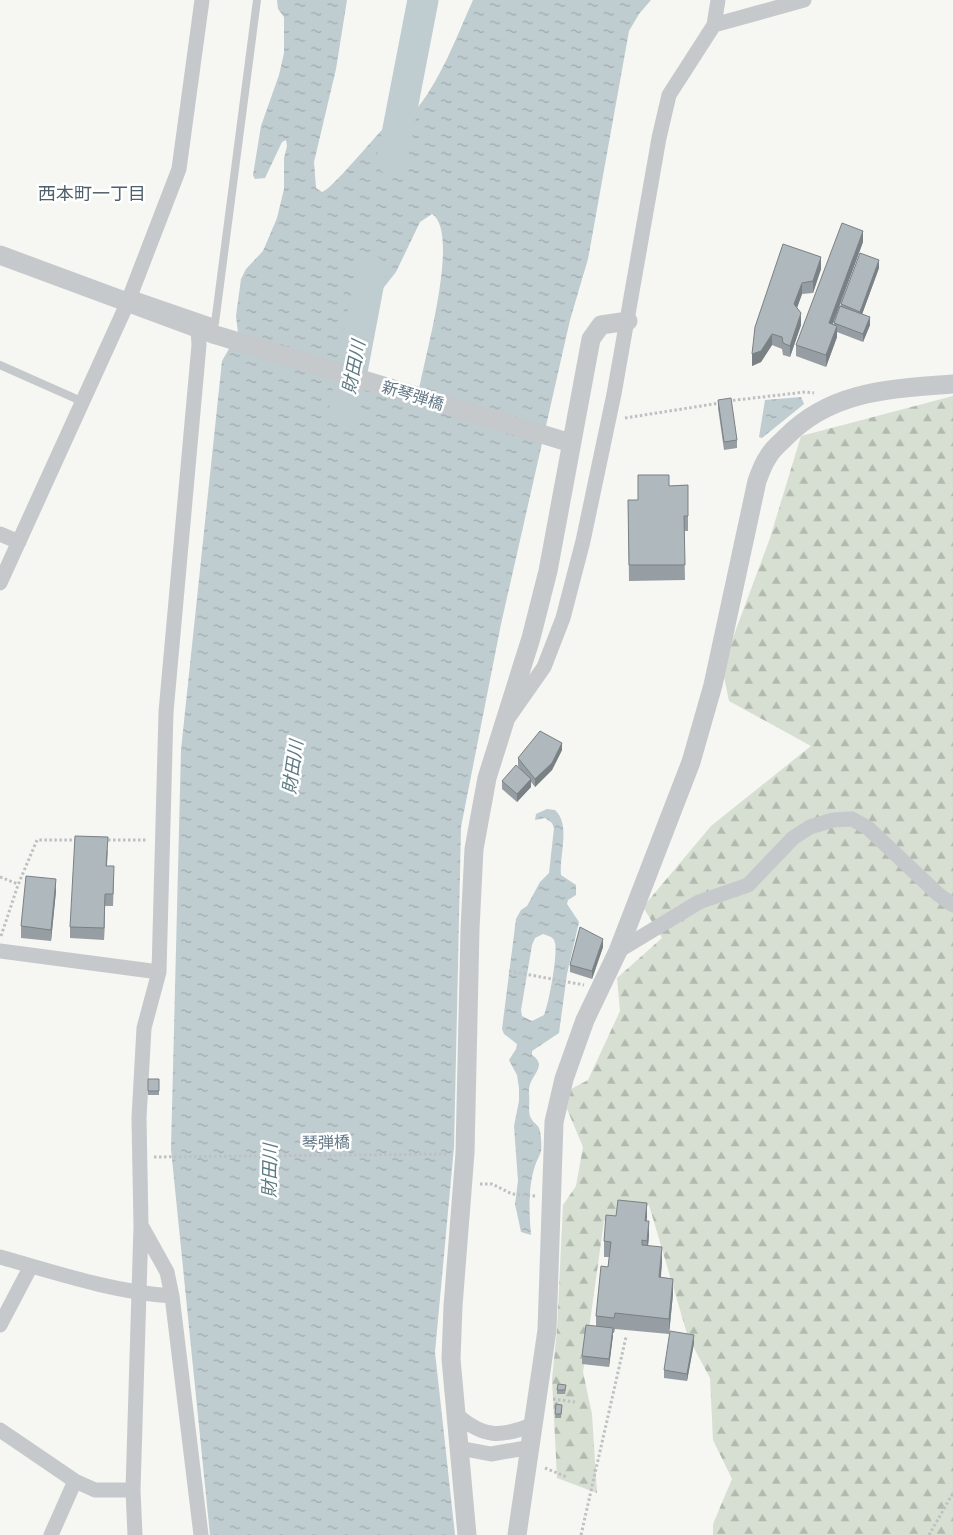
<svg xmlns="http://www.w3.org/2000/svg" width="953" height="1535" font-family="'Open Sans','Noto Sans JP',sans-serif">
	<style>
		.forest { fill: url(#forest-firs) }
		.water { fill: url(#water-ripples); fill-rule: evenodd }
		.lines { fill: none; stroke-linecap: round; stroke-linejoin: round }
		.river { stroke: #bfccd0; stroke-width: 31 }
		.path { stroke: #bec1c3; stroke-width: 3; stroke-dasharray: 2.5 2.5; stroke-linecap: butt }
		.service { stroke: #c5c9cc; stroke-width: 8 }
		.minor { stroke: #c5c9cc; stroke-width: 15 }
		.tertiary { stroke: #c5c9cc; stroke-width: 19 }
		.wall { fill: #969ea3 }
		.shaded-wall { fill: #7a8184 }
		.building { fill: #afb8bd; stroke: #7a8184 }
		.labels { text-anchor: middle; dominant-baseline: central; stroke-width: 5; stroke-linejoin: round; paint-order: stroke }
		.street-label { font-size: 16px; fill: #627786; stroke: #fff }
		.neighbourhood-label { font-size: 18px; fill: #50606b; stroke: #fff }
		.water-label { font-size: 18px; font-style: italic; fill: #5d7a83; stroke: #fff }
	</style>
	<defs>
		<pattern id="forest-firs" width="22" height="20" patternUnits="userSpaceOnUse" patternTransform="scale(1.25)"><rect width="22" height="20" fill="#d7dfd2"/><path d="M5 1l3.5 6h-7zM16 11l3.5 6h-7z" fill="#b2bab0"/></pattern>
		<pattern id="water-ripples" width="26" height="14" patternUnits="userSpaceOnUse" patternTransform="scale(1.25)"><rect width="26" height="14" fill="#bfccd0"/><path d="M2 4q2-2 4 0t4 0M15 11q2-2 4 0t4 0" fill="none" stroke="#9faaae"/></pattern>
	</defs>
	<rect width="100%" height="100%" fill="#f6f6f2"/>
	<!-- forest -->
	<path class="forest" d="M 953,396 L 953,1535 L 713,1535 L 713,1524 L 732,1479 L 713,1440 L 710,1378 L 688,1337 L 649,1205 L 604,1221 L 583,1372 L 592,1414 L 597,1493 L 557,1478 L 552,1379 L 557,1330 L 563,1205 L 576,1186 L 583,1147 L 567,1109 L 571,1089 L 588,1080 L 620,1011 L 617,978 L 662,938 L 643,907 L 711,826 L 811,746 L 729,701 L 722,667 L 770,538 L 801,436 Z"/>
	<!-- water -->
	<path class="water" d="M 277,0 L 347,0 L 336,69 L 314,162 L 316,188 L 322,192 C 331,190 372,140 382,130 C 390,121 401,119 411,113 C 418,109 424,99 428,93 C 447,64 459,31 473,0 L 651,0 L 639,14 L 629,31 L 588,259 L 570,320 L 501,624 L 461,827 L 454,1147 L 435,1352 L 455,1535 L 210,1535 L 171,1149 L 181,750 L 222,361 L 238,333 L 236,316 L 241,279 L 246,269 L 263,251 L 277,218 L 284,189 L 284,158 L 287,146 L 286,140 L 282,142 L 265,178 L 255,179 L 253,175 L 261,126 L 279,75 L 284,53 L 284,17 L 278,9 ZM 432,214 C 461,232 424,359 419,390 L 343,366 L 359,319 L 396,272 L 420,222 Z
		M 801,397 L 804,404 L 762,438 L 759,437 L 765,400 Z
		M 547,809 L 555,810 C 571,825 559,855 561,875 L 576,885 L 576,895 L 568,900 L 567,904 L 579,922 L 567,974 L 559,1033 L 532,1051 L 532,1055 C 550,1067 527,1076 529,1093 C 530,1101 528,1109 530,1116 C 532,1122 537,1124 539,1128 C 541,1133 542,1146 541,1151 C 540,1156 536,1161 535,1166 C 528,1186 529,1213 531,1235 L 521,1232 L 515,1204 L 518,1181 L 514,1126 L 519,1101 L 519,1088 L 517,1075 L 509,1060 L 516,1049 L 517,1044 L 504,1034 L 502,1029 L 516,919 L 521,910 L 527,906 L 540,882 L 549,873 L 554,828 L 552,823 L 545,818 L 535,820 L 536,814 ZM 543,934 C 549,936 554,937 555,943 C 558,953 549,1004 544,1015 L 532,1021 L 522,1016 L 521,1010 L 532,945 L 535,938 Z"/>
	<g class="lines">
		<!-- river -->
		<path class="river" d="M 392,160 L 423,0
			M 345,408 L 371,271"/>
		<!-- path -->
		<path class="path" d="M 728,401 L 805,392 L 814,393
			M 625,418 L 720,403
			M 103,840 L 147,840
			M 0,877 L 18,884
			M 1,936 L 18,885 L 37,840 L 77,840
			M 509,971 L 584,985
			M 154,1157 L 447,1154
			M 480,1184 L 492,1184 L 512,1194 L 536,1196
			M 553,1399 L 575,1402
			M 545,1468 L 567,1477
			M 581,1535 L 626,1337
			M 929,1535 L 953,1493"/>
		<!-- service -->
		<path class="service" d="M 131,294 L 215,323 L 257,0
			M 0,365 L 81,401"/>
		<!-- minor -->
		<path class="minor" d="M 714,25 L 804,0
			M 0,534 L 19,542
			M 0,583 L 127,304 L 179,169 L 202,0
			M 509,717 L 544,667 L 563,618 L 583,541 L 614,394 L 659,138 L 669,95 L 714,25 L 718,0
			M 0,951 L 159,972
			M 618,951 L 699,902 L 748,885 L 793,838 L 810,827 L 833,820 L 852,819 L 868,828 L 939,895 L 953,905
			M 142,1227 L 167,1272 L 172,1296
			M 0,1257 C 57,1273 113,1292 172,1296 L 201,1535
			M 0,1325 L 31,1266
			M 456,1414 C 483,1438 501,1438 534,1424
			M 0,1430 L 75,1481 L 95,1490 L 133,1490
			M 459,1448 L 491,1454 L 531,1447
			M 51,1535 L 75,1481
			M 135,1535 L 133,1490 L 141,1226 L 139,1118 L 144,1028 L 159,972 L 166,712 L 199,345 L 198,329"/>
		<!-- tertiary -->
		<path class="tertiary" d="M 0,255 L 216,335 L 571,443
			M 467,1535 L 451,1359 L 453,1306 L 465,1153 L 470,929 L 474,849 L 487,778 L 531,638 L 548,571 L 591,339 L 601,325 L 628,321
			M 517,1535 L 547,1330 L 554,1122 L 564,1079 L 585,1020 L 618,951 L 691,762 L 713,685 L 757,481 C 760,473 763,464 768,457 C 772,449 780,443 786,437 C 832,390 891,389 953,384"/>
	</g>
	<!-- wall -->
	<path class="wall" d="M 863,242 L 833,324 L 834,324 L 841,304 L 879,268 L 862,314 L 870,325 L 863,342 L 837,332 L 837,337 L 826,367 L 796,356 L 796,345 Z
		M 783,244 L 821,269 L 813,293 L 802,294 L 797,308 L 801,325 L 790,357 L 783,355 L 782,349 L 772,345 L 761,362 L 752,366 Z
		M 718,400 L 737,440 L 737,448 L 724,450 L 718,408 Z
		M 688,485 L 688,531 L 684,531 L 685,580 L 629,581 L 628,500 L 638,500 L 669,486 Z
		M 562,750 L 552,770 L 535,787 L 531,782 L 531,787 L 517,802 L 502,789 L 502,781 L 521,770 L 518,766 L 518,758 Z
		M 108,849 L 107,866 L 114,878 L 113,906 L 105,906 L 104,940 L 70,938 L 70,927 Z
		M 56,891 L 51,941 L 21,938 L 21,926 Z
		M 603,947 L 592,979 L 570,972 L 570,965 Z
		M 148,1079 L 159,1079 L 159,1095 L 148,1095 Z
		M 646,1221 L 649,1236 L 648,1245 L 662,1262 L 661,1277 L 673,1294 L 669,1334 L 615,1329 L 614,1333 L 613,1333 L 609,1367 L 582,1364 L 582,1356 L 596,1327 L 596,1316 L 608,1267 L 609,1257 L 604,1257 L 604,1241 Z
		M 694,1343 L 687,1381 L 664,1378 L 664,1370 Z
		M 566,1389 L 565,1394 L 557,1394 L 557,1390 Z
		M 556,1404 L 562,1409 L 561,1418 L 555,1418 Z"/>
	<!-- shaded-wall -->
	<path class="shaded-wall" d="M 863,231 L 863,242 L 829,334 L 829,323 Z
		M 821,257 L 821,269 L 813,293 L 813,281 Z
		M 879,260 L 879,268 L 860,320 L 860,312 Z
		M 802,283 L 802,294 L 794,316 L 794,304 Z
		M 801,313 L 801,325 L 790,357 L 790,346 Z
		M 870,317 L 870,325 L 863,342 L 863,334 Z
		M 837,326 L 837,337 L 826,367 L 826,355 Z
		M 772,334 L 772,345 L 761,362 L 752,366 L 752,354 Z
		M 562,743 L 562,750 L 552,770 L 535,787 L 535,779 Z
		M 531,779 L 531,787 L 517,802 L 517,794 Z
		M 56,879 L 56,891 L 51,941 L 51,930 Z
		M 105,894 L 105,906 L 104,940 L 104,928 Z
		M 603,939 L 603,947 L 592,979 L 592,971 Z
		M 647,1203 L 647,1218 L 645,1236 L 645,1221 Z
		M 649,1221 L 649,1236 L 647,1256 L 647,1241 Z
		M 662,1247 L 662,1262 L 659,1292 L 659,1277 Z
		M 673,1279 L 673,1294 L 669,1334 L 669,1319 Z
		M 613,1328 L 613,1336 L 609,1367 L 609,1359 Z
		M 694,1335 L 694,1343 L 687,1381 L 687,1374 Z"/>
	<!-- building -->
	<path class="building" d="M 842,223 L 863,231 L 829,323 L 837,326 L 826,355 L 796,345 Z
		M 783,244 L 821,257 L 813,281 L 802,283 L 794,304 L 801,313 L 790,346 L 783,343 L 782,337 L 772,334 L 761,351 L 752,354 L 755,327 Z
		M 860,253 L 879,260 L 860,312 L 841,304 Z
		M 840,306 L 870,317 L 863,334 L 834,323 Z
		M 731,398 L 737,440 L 724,442 L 718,400 Z
		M 638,475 L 669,475 L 669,486 L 688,485 L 688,516 L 684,516 L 685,565 L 629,565 L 628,500 L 638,500 Z
		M 540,731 L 562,743 L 552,763 L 535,779 L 518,758 Z
		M 516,765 L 531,779 L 517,794 L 502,781 Z
		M 75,836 L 108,837 L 106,866 L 114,866 L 113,894 L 105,894 L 104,928 L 70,927 Z
		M 26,876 L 56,879 L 51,930 L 21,926 Z
		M 580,927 L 603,939 L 592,971 L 570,965 Z
		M 148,1079 L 159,1079 L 159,1091 L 148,1091 Z
		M 618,1200 L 647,1203 L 645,1221 L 649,1221 L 647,1241 L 642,1240 L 642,1245 L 662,1247 L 659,1277 L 673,1279 L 669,1319 L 615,1313 L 614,1318 L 596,1316 L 601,1266 L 608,1267 L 611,1242 L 604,1241 L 606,1215 L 616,1216 Z
		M 586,1325 L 613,1328 L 609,1359 L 582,1356 Z
		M 670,1331 L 694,1335 L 687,1374 L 664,1370 Z
		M 558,1384 L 566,1385 L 565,1390 L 557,1390 Z
		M 556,1404 L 562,1405 L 561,1414 L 555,1414 Z"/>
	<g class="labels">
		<!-- street labels -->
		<g class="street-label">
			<text transform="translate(413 395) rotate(17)">新琴弾橋</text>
			<text transform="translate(326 1142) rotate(-1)">琴弾橋</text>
		</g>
		<!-- neighbourhood labels -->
		<g class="neighbourhood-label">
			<text x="92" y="193">西本町一丁目</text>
		</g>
		<!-- water labels -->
		<g class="water-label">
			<text transform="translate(353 367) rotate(-79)">財田川</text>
			<text transform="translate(292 767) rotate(-82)">財田川</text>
			<text transform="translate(269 1171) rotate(-89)">財田川</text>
		</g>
	</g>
</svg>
